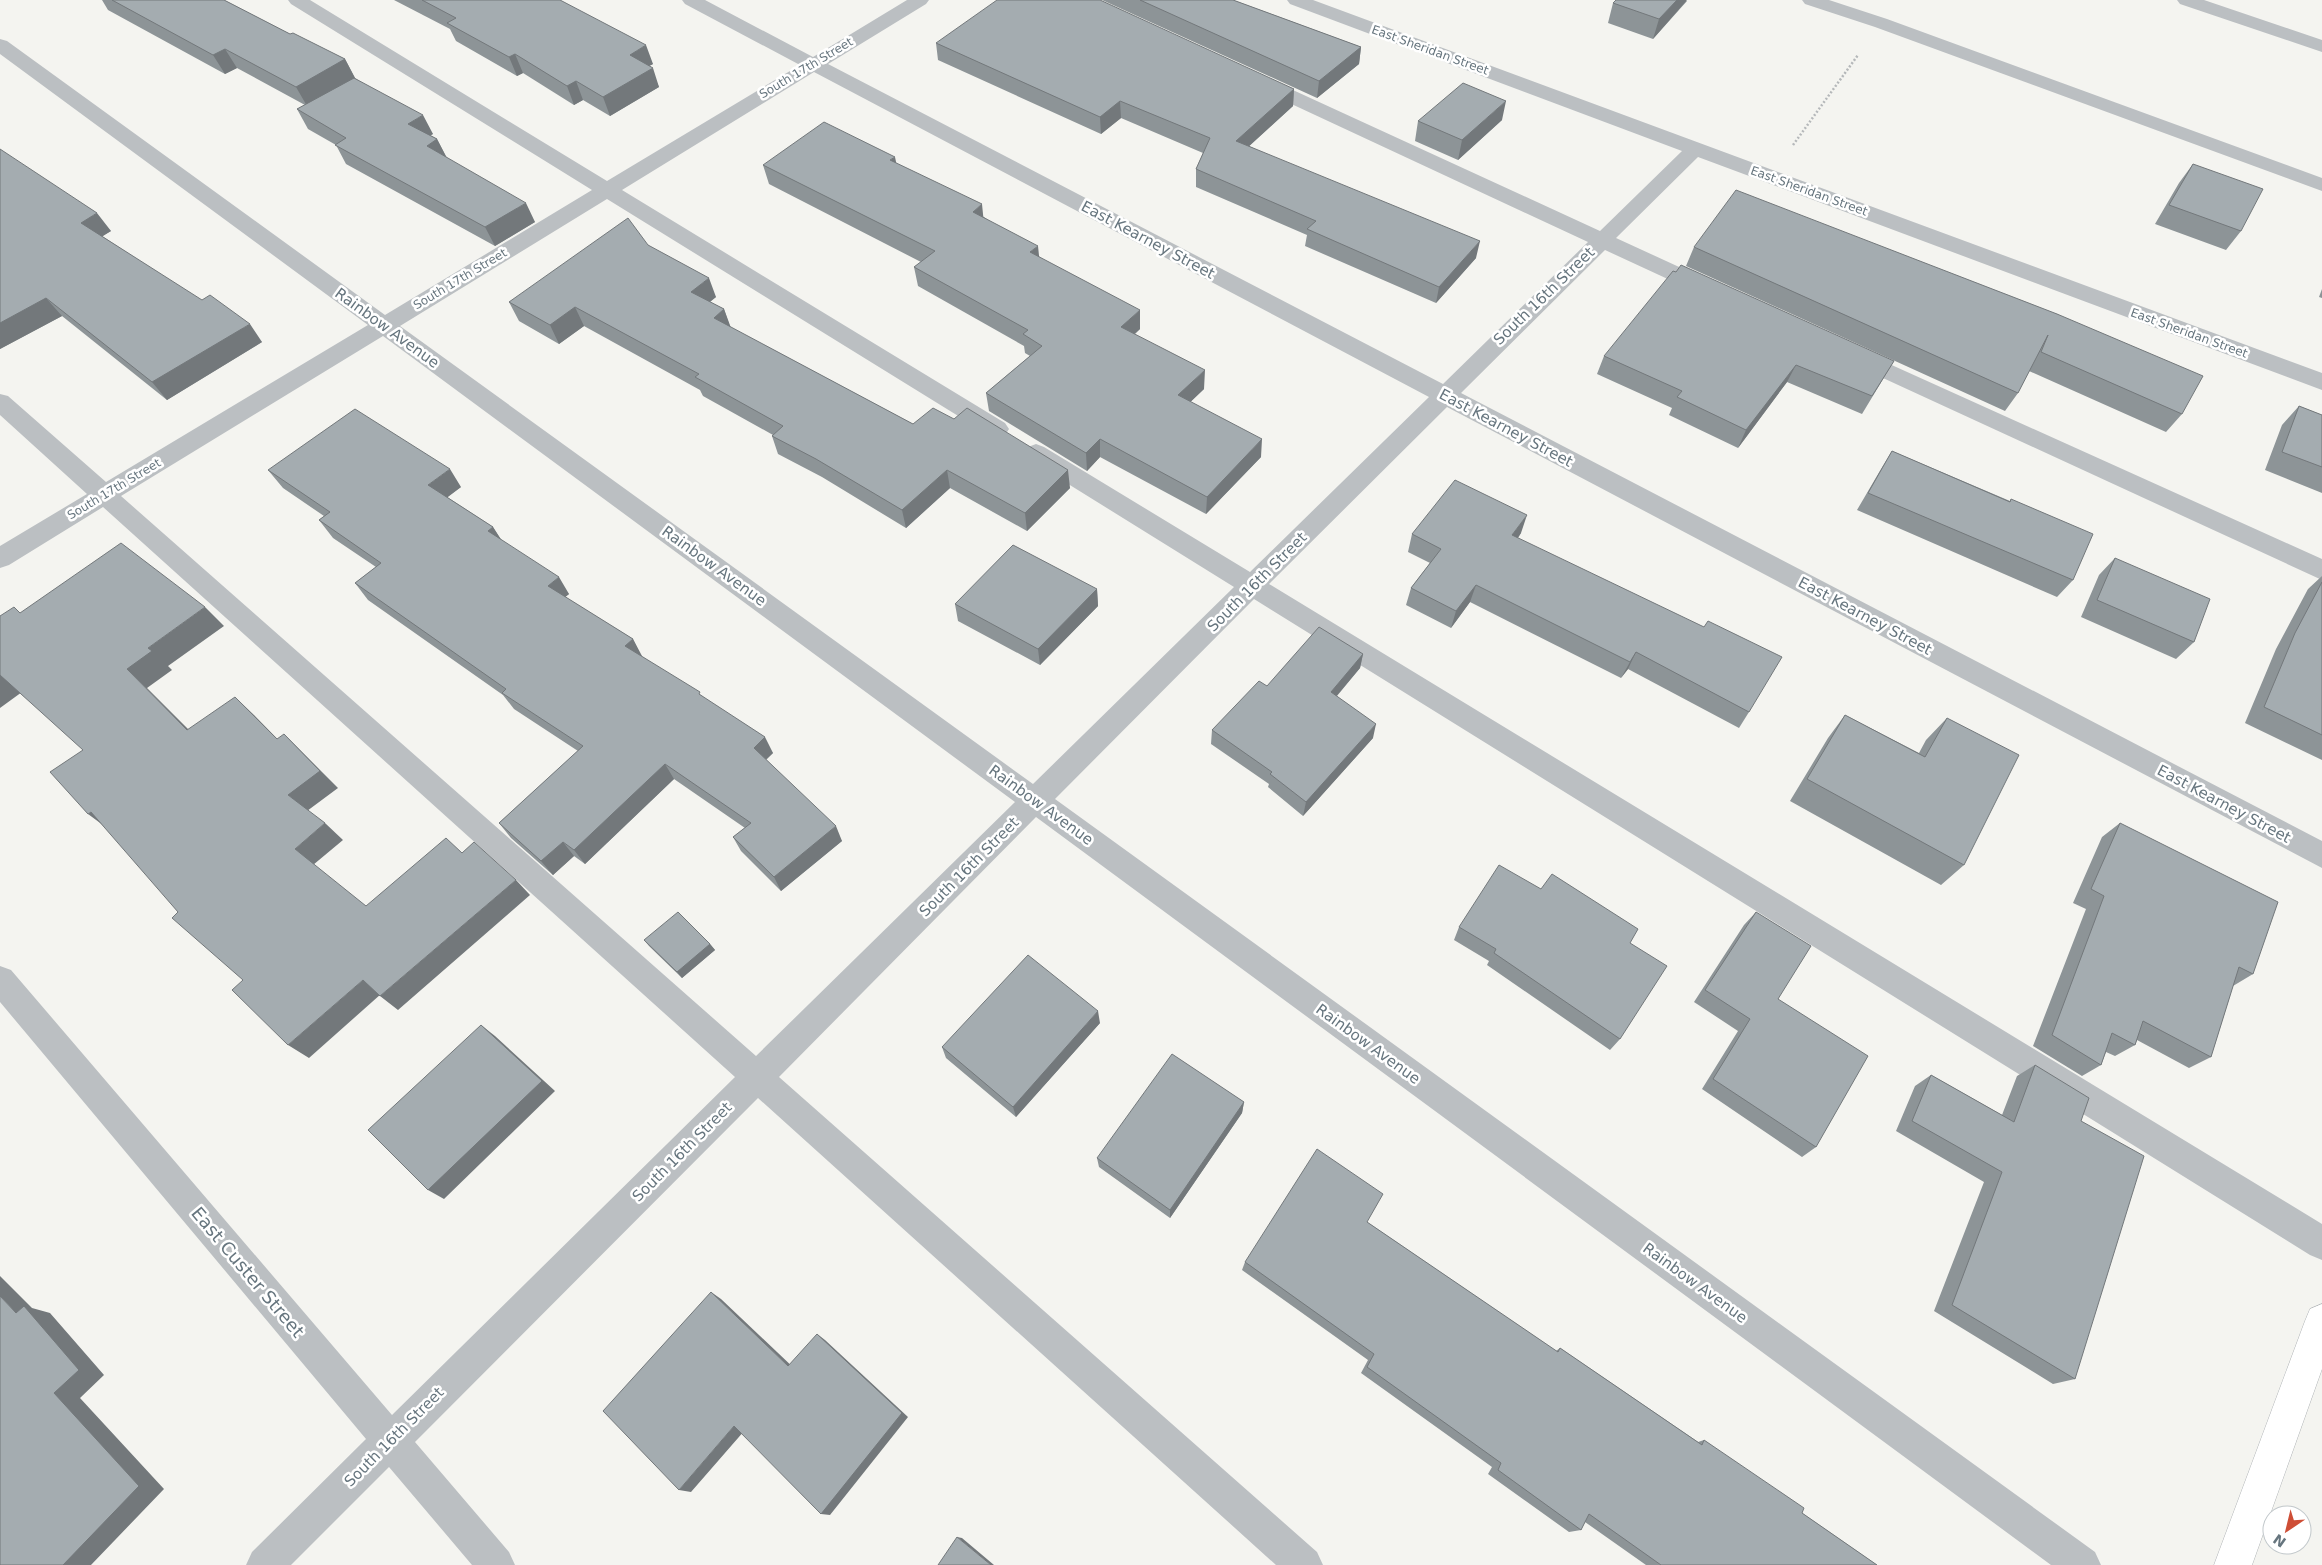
<svg xmlns="http://www.w3.org/2000/svg" width="2322" height="1565" font-family="'DejaVu Sans',sans-serif">
	<style>
		.lines { fill: none; stroke-linecap: round; stroke-linejoin: round }
		.major-casing { stroke: #afb3b6; stroke-width: 1 }
		.path { stroke: #b5b8ba; stroke-width: 2.5; stroke-dasharray: 2 2; stroke-linecap: butt }
		.minor { fill: #bbbfc2; fill-rule: evenodd }
		.major { fill: #fff; fill-rule: evenodd }
		.wall { fill: #8d9497 }
		.shaded-wall { fill: #73787b }
		.building { fill: #a4acb0; stroke: #73787b }
		.labels { text-anchor: middle; dominant-baseline: central; stroke-width: 5; stroke-linejoin: round; paint-order: stroke }
		.far-street-label { font-size: 12px; fill: #66757e; stroke: #fff }
		.street-label { font-size: 15px; fill: #66757e; stroke: #fff }
		.near-street-label { font-size: 18px; fill: #66757e; stroke: #fff }
	</style>
	<rect width="100%" height="100%" fill="#f4f4f0"/>
	<g class="lines">
		<defs>
			<path id="major" d="M 2322,1304 L 2322,1369 L 2252,1565 L 2214,1565 L 2305,1321 L 2310,1309 Z"/>
		</defs>
		<!-- major casing -->
		<use href="#major" class="major-casing"/>
		<!-- path -->
		<path class="path" d="M 1793,145 L 1858,55"/>
		<!-- minor -->
		<path class="minor" d="M 288,0 L 310,0 L 607,181 L 800,65 L 685,4 L 682,0 L 705,0 L 813,57 L 907,0 L 929,0 L 926,4 L 828,64 L 1443,384 L 1588,242 L 1253,86 L 1251,82 L 1253,78 L 1267,78 L 1600,231 L 1682,151 L 1290,4 L 1287,0 L 1313,0 L 2322,373 L 2322,390 L 1698,157 L 1616,238 L 1714,283 L 1717,288 L 1714,293 L 1706,295 L 1698,293 L 1605,250 L 1461,393 L 2322,841 L 2322,868 L 1447,407 L 1269,584 L 2322,1224 L 2322,1260 L 2310,1255 L 1254,599 L 1055,799 L 2095,1552 L 2101,1565 L 2051,1565 L 1036,817 L 779,1077 L 1317,1552 L 1323,1565 L 1276,1565 L 758,1098 L 415,1442 L 509,1552 L 515,1565 L 472,1565 L 389,1467 L 291,1565 L 246,1565 L 252,1552 L 366,1439 L 0,1002 L 0,966 L 11,970 L 392,1415 L 735,1077 L 103,507 L 9,565 L 0,568 L 0,546 L 87,494 L 0,415 L 0,394 L 8,396 L 106,482 L 368,325 L 0,54 L 0,39 L 7,41 L 385,315 L 592,190 L 291,4 ZM 814,72 L 1429,397 L 1250,572 L 1044,447 L 1036,444 L 1028,447 L 1024,453 L 1028,459 L 1234,587 L 1033,784 L 400,326 L 607,199 L 989,435 L 997,437 L 1005,435 L 1009,429 L 1005,423 L 622,190 ZM 383,336 L 1015,802 L 756,1056 L 121,496 Z
			M 1802,0 L 1829,0 L 1887,19 L 2322,178 L 2322,191 L 1875,27 L 1805,4 Z
			M 2177,0 L 2204,0 L 2322,40 L 2322,52 L 2180,4 Z
			M 1854,348 L 2322,559 L 2322,580 L 1846,361 L 1843,356 L 1846,351 Z"/>
		<!-- major -->
		<use href="#major" class="major"/>
	</g>
	<!-- wall -->
	<path class="wall" d="M 102,0 L 224,0 L 290,34 L 345,59 L 355,78 L 433,134 L 430,135 L 437,139 L 446,157 L 535,222 L 495,246 L 346,164 L 336,145 L 308,129 L 297,109 L 305,105 L 237,68 L 225,74 L 108,10 Z
		M 394,0 L 560,0 L 653,64 L 649,66 L 659,87 L 610,116 L 583,100 L 574,105 L 523,73 L 517,76 L 456,41 L 450,29 Z
		M 1102,0 L 1233,0 L 1361,47 L 1359,64 L 1317,98 Z
		M 1687,1 L 1653,39 L 1608,23 L 1613,3 Z
		M 936,43 L 1294,89 L 1293,106 L 1249,146 L 1476,258 L 1436,303 L 1305,246 L 1307,235 L 1196,187 L 1196,169 L 1203,153 L 1121,118 L 1101,134 L 938,60 Z
		M 1502,120 L 1458,160 L 1415,141 L 1418,121 Z
		M 0,149 L 111,231 L 102,236 L 262,342 L 167,400 L 62,316 L 0,349 Z
		M 896,163 L 984,217 L 1140,329 L 1135,334 L 1204,389 L 1190,402 L 1261,457 L 1206,514 L 1100,457 L 1087,471 L 989,411 L 986,393 L 1030,356 L 1025,353 L 1024,346 L 918,286 L 914,267 L 921,262 L 769,184 L 763,165 Z
		M 2193,164 L 2241,231 L 2226,250 L 2155,224 L 2179,183 Z
		M 648,245 L 716,297 L 710,302 L 724,309 L 730,327 L 913,424 L 1070,488 L 1027,531 L 950,488 L 906,528 L 822,477 L 778,454 L 772,436 L 773,435 L 703,396 L 700,390 L 584,326 L 559,344 L 519,321 L 509,302 Z
		M 1694,247 L 2057,314 L 2182,414 L 2166,432 L 2029,371 L 2018,393 L 2005,411 L 1686,266 Z
		M 2322,289 L 2322,298 L 2319,297 Z
		M 1604,356 L 1894,361 L 1862,414 L 1787,382 L 1738,448 L 1669,415 L 1672,408 L 1597,374 Z
		M 2299,406 L 2322,415 L 2322,493 L 2265,470 L 2282,425 Z
		M 1892,451 L 2010,501 L 2011,499 L 2073,580 L 2057,597 L 1857,510 L 1881,469 Z
		M 268,470 L 461,487 L 447,497 L 493,527 L 501,540 L 569,594 L 565,597 L 633,639 L 641,656 L 702,696 L 773,753 L 766,760 L 842,841 L 781,891 L 741,851 L 733,837 L 745,828 L 674,779 L 585,864 L 574,856 L 553,875 L 511,838 L 499,823 L 578,751 L 514,709 L 503,695 L 368,600 L 355,583 L 376,567 L 333,538 L 319,520 L 324,516 L 283,488 Z
		M 1521,533 L 1518,538 L 1749,712 L 1739,728 L 1628,669 L 1621,678 L 1470,602 L 1451,628 L 1406,605 L 1411,588 L 1430,563 L 1408,552 L 1412,534 Z
		M 2115,558 L 2194,642 L 2176,659 L 2081,617 L 2099,575 Z
		M 2322,576 L 2322,760 L 2245,723 L 2276,649 L 2308,589 Z
		M 1097,589 L 1098,606 L 1040,665 L 958,621 L 955,604 Z
		M 1363,654 L 1360,668 L 1337,696 L 1373,738 L 1303,816 L 1268,787 L 1269,784 L 1211,744 L 1212,730 L 1267,686 Z
		M 1845,715 L 1919,753 L 1926,740 L 1947,718 L 1964,865 L 1941,885 L 1790,801 L 1828,738 Z
		M 2120,823 L 2253,974 L 2233,986 L 2211,1057 L 2189,1068 L 2137,1040 L 2135,1045 L 2115,1056 L 2106,1052 L 2101,1065 L 2082,1076 L 2033,1046 L 2086,909 L 2073,903 L 2102,837 Z
		M 1756,912 L 1816,1147 L 1802,1157 L 1702,1089 L 1738,1031 L 1694,1002 L 1744,925 Z
		M 1459,927 L 1630,943 L 1620,1039 L 1610,1050 L 1487,965 L 1489,961 L 1454,940 Z
		M 644,940 L 710,944 L 715,950 L 682,978 L 649,946 Z
		M 1100,1023 L 1016,1117 L 946,1058 L 942,1047 Z
		M 2035,1065 L 2081,1121 L 2075,1379 L 2053,1384 L 1934,1311 L 1984,1182 L 1896,1131 L 1915,1086 L 1931,1075 L 2002,1115 L 2017,1076 Z
		M 1244,1102 L 1242,1113 L 1170,1218 L 1099,1167 L 1097,1158 Z
		M 1367,1222 L 1556,1351 L 1560,1348 L 1698,1442 L 1704,1440 L 1802,1513 L 1877,1565 L 1646,1565 L 1585,1522 L 1581,1530 L 1569,1532 L 1488,1474 L 1492,1467 L 1361,1373 L 1368,1360 L 1242,1270 L 1245,1262 Z"/>
	<!-- shaded-wall -->
	<path class="shaded-wall" d="M 1677,0 L 1687,0 L 1653,39 L 1659,19 Z
		M 646,45 L 653,64 L 636,73 L 630,55 Z
		M 1361,47 L 1359,64 L 1317,98 L 1319,81 Z
		M 225,49 L 237,68 L 225,74 L 213,55 Z
		M 515,54 L 523,73 L 517,76 L 509,57 Z
		M 345,59 L 355,78 L 307,106 L 296,87 Z
		M 653,68 L 659,87 L 610,116 L 603,97 Z
		M 576,81 L 583,100 L 574,105 L 567,86 Z
		M 1294,89 L 1293,106 L 1235,159 L 1236,141 Z
		M 1120,101 L 1121,118 L 1101,134 L 1100,117 Z
		M 1506,101 L 1502,120 L 1458,160 L 1462,140 Z
		M 423,115 L 433,134 L 418,143 L 408,124 Z
		M 437,139 L 447,158 L 427,146 Z
		M 895,157 L 899,176 L 890,160 Z
		M 526,203 L 535,222 L 495,246 L 485,227 Z
		M 982,204 L 984,224 L 973,212 Z
		M 97,213 L 111,231 L 95,241 L 81,223 Z
		M 1480,241 L 1476,258 L 1436,303 L 1439,287 Z
		M 1038,246 L 1040,265 L 1030,252 Z
		M 709,278 L 716,297 L 698,311 L 691,292 Z
		M 46,298 L 62,316 L 0,349 L 0,323 Z
		M 575,307 L 584,326 L 559,344 L 550,325 Z
		M 724,309 L 731,328 L 714,318 Z
		M 1140,310 L 1140,329 L 1121,345 L 1121,327 Z
		M 250,324 L 262,342 L 167,400 L 152,382 Z
		M 1796,365 L 1787,382 L 1738,448 L 1746,430 Z
		M 1205,370 L 1204,389 L 1178,414 L 1178,395 Z
		M 1100,439 L 1100,457 L 1087,471 L 1086,453 Z
		M 1262,439 L 1261,457 L 1206,514 L 1207,497 Z
		M 450,469 L 461,487 L 440,503 L 428,485 Z
		M 947,470 L 950,488 L 906,528 L 902,510 Z
		M 1068,470 L 1070,488 L 1027,531 L 1025,513 Z
		M 1527,515 L 1521,533 L 1507,553 L 1512,535 Z
		M 493,527 L 504,544 L 488,531 Z
		M 559,577 L 569,594 L 558,603 L 548,586 Z
		M 1476,585 L 1470,602 L 1451,628 L 1456,611 Z
		M 1097,589 L 1098,606 L 1040,665 L 1038,649 Z
		M 205,607 L 224,626 L 168,666 L 172,670 L 147,688 L 207,748 L 187,730 L 127,669 L 148,648 Z
		M 633,639 L 642,656 L 634,663 L 625,646 Z
		M 1636,652 L 1628,669 L 1621,678 L 1630,662 Z
		M 1363,654 L 1360,668 L 1328,706 L 1331,692 Z
		M 0,675 L 22,692 L 0,708 Z
		M 235,697 L 254,715 L 295,757 Z
		M 1376,724 L 1373,738 L 1303,816 L 1306,802 Z
		M 284,734 L 338,788 L 307,811 L 288,795 Z
		M 765,737 L 773,753 L 761,764 L 754,748 Z
		M 665,764 L 674,779 L 585,864 L 574,850 Z
		M 91,812 L 111,831 L 88,814 Z
		M 325,823 L 343,840 L 313,865 L 295,849 Z
		M 836,826 L 842,841 L 781,891 L 774,877 Z
		M 563,842 L 574,856 L 553,875 L 541,861 Z
		M 516,880 L 530,895 L 398,1010 L 380,996 Z
		M 710,944 L 715,950 L 682,978 L 677,972 Z
		M 363,980 L 381,994 L 309,1058 L 288,1045 Z
		M 1098,1011 L 1100,1023 L 1016,1117 L 1013,1107 Z
		M 481,1025 L 495,1036 L 555,1091 L 444,1199 L 428,1190 Z
		M 1244,1102 L 1242,1113 L 1170,1218 L 1170,1210 Z
		M 0,1276 L 32,1308 L 50,1313 L 104,1375 L 80,1398 L 164,1489 L 91,1565 L 63,1565 L 54,1393 L 16,1313 L 0,1296 Z
		M 711,1292 L 721,1299 L 797,1371 L 788,1366 Z
		M 817,1334 L 825,1340 L 908,1417 L 830,1515 L 821,1514 Z
		M 734,1426 L 745,1430 L 691,1492 L 679,1490 Z
		M 957,1537 L 962,1538 L 994,1565 L 991,1565 Z"/>
	<!-- building -->
	<path class="building" d="M 112,0 L 224,0 L 290,34 L 293,33 L 345,59 L 296,87 L 225,49 L 213,55 Z
		M 422,0 L 560,0 L 646,45 L 630,55 L 653,68 L 603,97 L 576,81 L 567,86 L 515,54 L 509,57 L 447,23 L 456,18 Z
		M 997,0 L 1100,0 L 1294,89 L 1236,141 L 1480,241 L 1439,287 L 1307,229 L 1316,221 L 1196,169 L 1210,138 L 1120,101 L 1100,117 L 936,43 Z
		M 1140,0 L 1233,0 L 1361,47 L 1319,81 Z
		M 1616,0 L 1677,0 L 1659,19 L 1613,3 Z
		M 354,78 L 423,115 L 408,124 L 437,139 L 427,146 L 526,203 L 485,227 L 335,145 L 346,138 L 297,109 Z
		M 1463,83 L 1506,101 L 1462,140 L 1418,121 Z
		M 824,122 L 895,157 L 890,160 L 982,204 L 973,212 L 1038,246 L 1030,252 L 1140,310 L 1121,327 L 1205,370 L 1178,395 L 1262,439 L 1207,497 L 1100,439 L 1086,453 L 986,393 L 1042,346 L 1023,334 L 1028,330 L 914,267 L 935,251 L 763,165 Z
		M 0,149 L 97,213 L 81,223 L 202,300 L 210,295 L 250,324 L 152,382 L 46,298 L 0,323 Z
		M 2193,164 L 2263,189 L 2241,231 L 2169,205 Z
		M 1736,190 L 2057,314 L 2203,376 L 2182,414 L 2041,352 L 2048,335 L 2018,393 L 1694,247 Z
		M 628,218 L 648,245 L 709,278 L 691,292 L 724,309 L 714,318 L 913,424 L 933,408 L 954,419 L 967,408 L 1068,470 L 1025,513 L 947,470 L 902,510 L 816,459 L 772,436 L 783,426 L 695,377 L 699,374 L 575,307 L 550,325 L 509,302 Z
		M 1681,265 L 1894,361 L 1872,396 L 1796,365 L 1746,430 L 1677,397 L 1682,391 L 1604,356 L 1673,271 L 1676,272 Z
		M 2299,406 L 2322,415 L 2322,467 L 2282,452 Z
		M 355,409 L 450,469 L 428,485 L 493,527 L 488,531 L 559,577 L 548,586 L 633,639 L 625,646 L 700,692 L 699,694 L 765,737 L 754,748 L 836,826 L 774,877 L 733,837 L 751,823 L 665,764 L 574,850 L 563,842 L 541,861 L 499,823 L 583,746 L 502,693 L 506,689 L 355,583 L 381,563 L 319,520 L 330,512 L 268,470 Z
		M 1892,451 L 2010,502 L 2011,499 L 2093,534 L 2073,580 L 1868,493 Z
		M 1455,480 L 1527,515 L 1512,535 L 1704,627 L 1708,621 L 1782,657 L 1749,712 L 1636,652 L 1630,662 L 1476,585 L 1456,611 L 1411,588 L 1441,549 L 1412,534 Z
		M 121,543 L 205,607 L 148,648 L 152,651 L 127,669 L 187,730 L 235,697 L 277,739 L 284,734 L 320,771 L 288,795 L 325,823 L 295,849 L 366,906 L 446,838 L 462,853 L 474,842 L 516,880 L 380,996 L 363,980 L 288,1045 L 232,990 L 243,980 L 172,918 L 178,912 L 91,812 L 88,814 L 50,772 L 83,750 L 0,675 L 0,616 L 14,607 L 20,613 Z
		M 1013,545 L 1097,589 L 1038,649 L 955,604 Z
		M 2115,558 L 2210,599 L 2194,642 L 2097,600 Z
		M 2322,582 L 2322,735 L 2264,707 L 2295,633 Z
		M 1319,627 L 1363,654 L 1331,692 L 1376,724 L 1306,802 L 1270,774 L 1272,772 L 1212,730 L 1259,681 L 1267,686 Z
		M 1845,715 L 1925,757 L 1947,718 L 2019,755 L 1964,865 L 1807,779 Z
		M 2120,823 L 2278,902 L 2253,974 L 2239,967 L 2211,1057 L 2143,1021 L 2135,1045 L 2112,1033 L 2101,1065 L 2052,1035 L 2104,896 L 2091,889 Z
		M 1499,865 L 1541,889 L 1552,874 L 1638,929 L 1630,943 L 1667,966 L 1620,1039 L 1494,953 L 1496,949 L 1459,927 Z
		M 678,912 L 710,944 L 677,972 L 644,940 Z
		M 1756,912 L 1811,946 L 1778,999 L 1868,1056 L 1816,1147 L 1713,1079 L 1750,1019 L 1705,990 Z
		M 1028,955 L 1098,1011 L 1013,1107 L 942,1047 Z
		M 481,1025 L 542,1081 L 428,1190 L 368,1130 Z
		M 1172,1054 L 1244,1102 L 1170,1210 L 1097,1158 Z
		M 2035,1065 L 2089,1098 L 2081,1121 L 2144,1156 L 2075,1379 L 1952,1305 L 2002,1172 L 1912,1121 L 1931,1075 L 2014,1122 Z
		M 1317,1149 L 1383,1194 L 1367,1222 L 1558,1352 L 1560,1348 L 1702,1445 L 1704,1440 L 1804,1508 L 1802,1513 L 1877,1565 L 1661,1565 L 1589,1514 L 1581,1530 L 1498,1470 L 1501,1463 L 1367,1367 L 1374,1354 L 1245,1262 Z
		M 711,1292 L 788,1366 L 817,1334 L 902,1413 L 821,1514 L 734,1426 L 679,1490 L 603,1411 Z
		M 0,1296 L 16,1313 L 24,1306 L 79,1370 L 54,1393 L 139,1486 L 63,1565 L 0,1565 Z
		M 957,1537 L 991,1565 L 938,1565 Z"/>
	<g class="labels">
		<!-- far-street labels -->
		<g class="far-street-label">
			<text transform="translate(1430 50) rotate(20)">East Sheridan Street</text>
			<text transform="translate(806 68) rotate(-31)">South 17th Street</text>
			<text transform="translate(1809 191) rotate(20)">East Sheridan Street</text>
			<text transform="translate(460 279) rotate(-31)">South 17th Street</text>
			<text transform="translate(2189 333) rotate(20)">East Sheridan Street</text>
			<text transform="translate(114 489) rotate(-31)">South 17th Street</text>
		</g>
		<!-- street labels -->
		<g class="street-label">
			<text transform="translate(1148 240) rotate(28)">East Kearney Street</text>
			<text transform="translate(1544 296) rotate(-44)">South 16th Street</text>
			<text transform="translate(387 328) rotate(36)">Rainbow Avenue</text>
			<text transform="translate(1506 428) rotate(28)">East Kearney Street</text>
			<text transform="translate(714 566) rotate(36)">Rainbow Avenue</text>
			<text transform="translate(1257 582) rotate(-45)">South 16th Street</text>
			<text transform="translate(1865 616) rotate(28)">East Kearney Street</text>
			<text transform="translate(2224 804) rotate(28)">East Kearney Street</text>
			<text transform="translate(1041 805) rotate(36)">Rainbow Avenue</text>
			<text transform="translate(969 867) rotate(-45)">South 16th Street</text>
			<text transform="translate(1368 1044) rotate(36)">Rainbow Avenue</text>
			<text transform="translate(682 1152) rotate(-45)">South 16th Street</text>
			<text transform="translate(1695 1283) rotate(36)">Rainbow Avenue</text>
			<text transform="translate(394 1437) rotate(-45)">South 16th Street</text>
		</g>
		<!-- near-street labels -->
		<g class="near-street-label">
			<text transform="translate(248 1272) rotate(50)">East Custer Street</text>
		</g>
	</g>
	<!-- north arrow -->
	<g transform="translate(2287 1530) rotate(215)"><circle r="24" fill="#ffffff" stroke="#c2c8cb"/>
	<path d="M0-4L9 19L0 12L-9 19Z" fill="#ce4e36"/>
	<text y="-8" font-size="14" font-weight="bold" text-anchor="middle" fill="#66757e">N</text>
	</g>
</svg>
